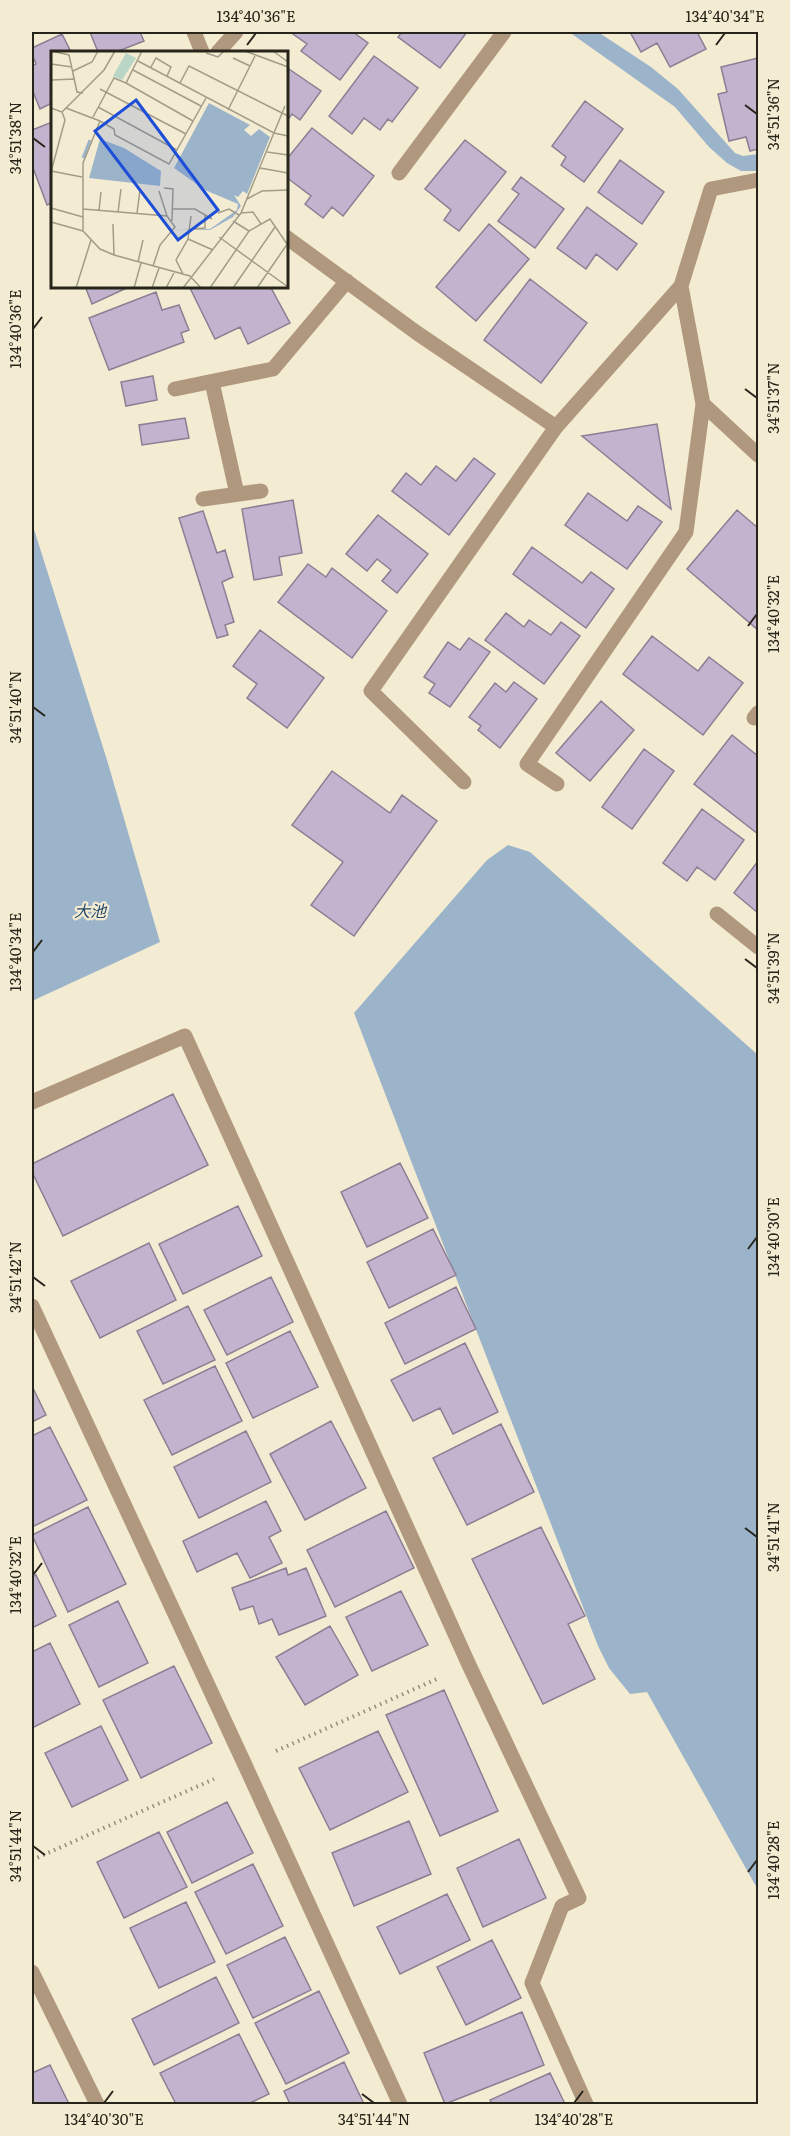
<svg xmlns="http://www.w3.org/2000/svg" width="790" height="2136" font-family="Literata,'Noto Sans JP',serif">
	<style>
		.water { fill: #9cb4ca }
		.building { fill: #c4b3ce; stroke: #8c7e94; stroke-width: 1.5 }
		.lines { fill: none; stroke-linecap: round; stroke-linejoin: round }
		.path { stroke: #938e7b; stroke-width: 4; stroke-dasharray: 1.5 4.5; stroke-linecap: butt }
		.minor { stroke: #b0987e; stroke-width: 15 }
		.ticks { fill: none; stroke: #27241a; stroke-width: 2 }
		.labels { text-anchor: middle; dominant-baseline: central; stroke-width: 4.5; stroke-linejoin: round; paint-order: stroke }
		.water-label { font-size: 16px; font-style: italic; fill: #24496b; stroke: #f4ecd2 }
		.inset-river { fill: none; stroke: #9cb4ca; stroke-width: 3 }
		.inset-road { fill: none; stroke: #a29c88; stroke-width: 1.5 }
		.view { fill: #1d4ed8; fill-opacity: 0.15; stroke: #1d4ed8; stroke-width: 3 }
		.inset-edge { fill: none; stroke: #27241a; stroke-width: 3 }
		.neatline { fill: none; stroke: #27241a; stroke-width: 2 }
		.ticks-label { font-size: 15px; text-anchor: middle; fill: #27241a }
	</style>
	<rect width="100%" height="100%" fill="#f4ecd2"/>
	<!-- water -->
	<path class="water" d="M 569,32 L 598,32 L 651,67 L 678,89 L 735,153 L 743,156 L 758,154 L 758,171 L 741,171 L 727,163 L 709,147 L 675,107 Z
		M 32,523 L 107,760 L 160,942 L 32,1001 Z
		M 508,845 L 530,852 L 758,1055 L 758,1890 L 647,1692 L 630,1694 L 609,1668 L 598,1646 L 354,1013 L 487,860 Z"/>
	<!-- building -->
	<path class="building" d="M 90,32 L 140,32 L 144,41 L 116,52 L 98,52 Z
		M 290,32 L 353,32 L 368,43 L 340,80 L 301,51 L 307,44 Z
		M 402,32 L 467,32 L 440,68 L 398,37 Z
		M 630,32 L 697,32 L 706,49 L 670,67 L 657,43 L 641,52 Z
		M 62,34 L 71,52 L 52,52 L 52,103 L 40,109 L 32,89 L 32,66 L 36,64 L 32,54 L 32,48 Z
		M 374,56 L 418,88 L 392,122 L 388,119 L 380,130 L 364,118 L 352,134 L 329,116 Z
		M 758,58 L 758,149 L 750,151 L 746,137 L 729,141 L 718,94 L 727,92 L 721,67 Z
		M 286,67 L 321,91 L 300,120 L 292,114 L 286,122 Z
		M 585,101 L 623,129 L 584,182 L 561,165 L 566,157 L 552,146 Z
		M 52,122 L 52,203 L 47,205 L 32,165 L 32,130 Z
		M 312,128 L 374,176 L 343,216 L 332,207 L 323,218 L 305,204 L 311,196 L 286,177 L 286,160 Z
		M 465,140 L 506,172 L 459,231 L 444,220 L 451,210 L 425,189 Z
		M 620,160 L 664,192 L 642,224 L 598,192 Z
		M 521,177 L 564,209 L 535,248 L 498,221 L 519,194 L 512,189 Z
		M 587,207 L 637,244 L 617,270 L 596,254 L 586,269 L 557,248 Z
		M 489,224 L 529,259 L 476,321 L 436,287 Z
		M 530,279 L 587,323 L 541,383 L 484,340 Z
		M 85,286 L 131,286 L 92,304 Z
		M 189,286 L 270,286 L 290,323 L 248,344 L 240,327 L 215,339 Z
		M 156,292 L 162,310 L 179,305 L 189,330 L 181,333 L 184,342 L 109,370 L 89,318 Z
		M 153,376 L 157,400 L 126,406 L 121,382 Z
		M 185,418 L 189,438 L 142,445 L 139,425 Z
		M 657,424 L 671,509 L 582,436 Z
		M 474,458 L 495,474 L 449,535 L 392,491 L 406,473 L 421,485 L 436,466 L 456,481 Z
		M 588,493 L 627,521 L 638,506 L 662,522 L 627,569 L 565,525 Z
		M 293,500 L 302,553 L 279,557 L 282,575 L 254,580 L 242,509 Z
		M 737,510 L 758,528 L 758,630 L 687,569 Z
		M 203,511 L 217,553 L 225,550 L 233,577 L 222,582 L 234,622 L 225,625 L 228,635 L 217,638 L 179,518 Z
		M 378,515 L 428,554 L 397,593 L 382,581 L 391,570 L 377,559 L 367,571 L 346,554 Z
		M 532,547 L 582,583 L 591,572 L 614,589 L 586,628 L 513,574 Z
		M 308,564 L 326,577 L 332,568 L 387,611 L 352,658 L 278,602 Z
		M 506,613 L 524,627 L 529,620 L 551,635 L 561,622 L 580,636 L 544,684 L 485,640 Z
		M 260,630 L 324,678 L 287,728 L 247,698 L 257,684 L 233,666 Z
		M 652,636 L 698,671 L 709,657 L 743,683 L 703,735 L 623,674 Z
		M 469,638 L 490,652 L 450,707 L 429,693 L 435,684 L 424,677 L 448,642 L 460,650 Z
		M 514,682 L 537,699 L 500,748 L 478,730 L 481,726 L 469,717 L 495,683 L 506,692 Z
		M 601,701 L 634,730 L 590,781 L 556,753 Z
		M 732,735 L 758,756 L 758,834 L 694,784 Z
		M 644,749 L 674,771 L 632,829 L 602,807 Z
		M 332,771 L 390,813 L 402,795 L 437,821 L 354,936 L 311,905 L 343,862 L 292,825 Z
		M 702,809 L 744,840 L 715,880 L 697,867 L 687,881 L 663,863 Z
		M 758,861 L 758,913 L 734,893 Z
		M 173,1094 L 208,1165 L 63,1236 L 32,1172 L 32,1164 Z
		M 400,1163 L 428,1218 L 367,1247 L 341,1192 Z
		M 238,1206 L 262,1256 L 183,1294 L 159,1244 Z
		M 433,1229 L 456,1275 L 389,1308 L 367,1262 Z
		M 149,1243 L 176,1300 L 100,1338 L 71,1281 Z
		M 271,1277 L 293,1322 L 227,1355 L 204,1310 Z
		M 456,1287 L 476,1329 L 405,1364 L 385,1323 Z
		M 188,1306 L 215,1360 L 163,1384 L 137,1331 Z
		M 290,1331 L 318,1387 L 253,1418 L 226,1363 Z
		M 465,1343 L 498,1412 L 453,1434 L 440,1408 L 413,1421 L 391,1380 Z
		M 215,1366 L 242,1421 L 172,1455 L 144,1400 Z
		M 32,1386 L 46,1415 L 32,1422 Z
		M 331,1421 L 366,1488 L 305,1520 L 270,1454 Z
		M 501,1424 L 534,1492 L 467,1525 L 433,1458 Z
		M 50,1427 L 87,1500 L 32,1527 L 32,1436 Z
		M 246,1431 L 271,1482 L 199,1518 L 174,1467 Z
		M 266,1501 L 281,1531 L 269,1537 L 282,1563 L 250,1578 L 237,1553 L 197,1572 L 183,1541 Z
		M 88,1507 L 126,1584 L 68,1612 L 32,1535 Z
		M 386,1511 L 414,1568 L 335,1607 L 307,1550 Z
		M 541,1527 L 585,1616 L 568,1624 L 595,1679 L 543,1704 L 472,1559 Z
		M 286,1568 L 288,1575 L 306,1568 L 326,1616 L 279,1635 L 272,1619 L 259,1624 L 253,1606 L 240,1610 L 232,1588 Z
		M 36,1575 L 56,1616 L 32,1628 L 32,1577 Z
		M 401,1591 L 428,1645 L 372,1671 L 346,1617 Z
		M 118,1601 L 148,1663 L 99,1687 L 69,1625 Z
		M 330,1626 L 358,1675 L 305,1705 L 276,1657 Z
		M 50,1643 L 80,1704 L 32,1728 L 32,1652 Z
		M 174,1666 L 212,1743 L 141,1778 L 103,1700 Z
		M 444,1690 L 498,1811 L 440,1836 L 386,1715 Z
		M 101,1726 L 128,1780 L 72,1807 L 45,1753 Z
		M 378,1731 L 408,1792 L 330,1830 L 299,1768 Z
		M 227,1802 L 253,1853 L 192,1883 L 167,1832 Z
		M 409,1821 L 431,1874 L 354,1906 L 332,1853 Z
		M 159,1832 L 187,1887 L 124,1918 L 97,1862 Z
		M 519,1839 L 546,1898 L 483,1927 L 457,1868 Z
		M 253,1864 L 283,1926 L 226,1954 L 195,1892 Z
		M 447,1894 L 470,1940 L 400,1974 L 377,1927 Z
		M 186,1902 L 215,1962 L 159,1988 L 130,1928 Z
		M 285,1937 L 311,1990 L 253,2018 L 227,1965 Z
		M 492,1940 L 521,1998 L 466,2025 L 437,1967 Z
		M 216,1977 L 239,2023 L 154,2065 L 132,2019 Z
		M 319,1991 L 349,2053 L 286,2084 L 255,2023 Z
		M 522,2012 L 544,2065 L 445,2104 L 424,2053 Z
		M 239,2034 L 269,2094 L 248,2104 L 176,2104 L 160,2073 Z
		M 344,2062 L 364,2104 L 290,2104 L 284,2091 Z
		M 50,2065 L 69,2104 L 32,2104 L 32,2073 Z
		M 550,2073 L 565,2104 L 492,2104 L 490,2100 Z"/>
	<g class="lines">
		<!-- path -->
		<path class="path" d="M 276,1751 L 439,1678
			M 32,1860 L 214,1779"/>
		<!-- minor -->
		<path class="minor" d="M 194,32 L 202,52
			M 218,52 L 236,32
			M 399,173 L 504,32
			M 758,180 L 711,189 L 681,286 L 703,404 L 758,455
			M 286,237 L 417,333 L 556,427
			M 212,382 L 237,494
			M 175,389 L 273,369 L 347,281
			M 203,499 L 261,491
			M 754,718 L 758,713
			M 464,782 L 371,691 L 556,427 L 681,286
			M 557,784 L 527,764 L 686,532 L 703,404
			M 717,914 L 758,947
			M 32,1102 L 185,1036 L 469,1665 L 579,1898 L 562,1906 L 532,1983 L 586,2104
			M 32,1306 L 245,1765 L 400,2104
			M 32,1972 L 97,2104"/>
	</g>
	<!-- ticks -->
	<path class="ticks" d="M 247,45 L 256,33M 716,45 L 725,33M 745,105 L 757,114M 33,138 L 45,147M 33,329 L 42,317M 745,389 L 757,398M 748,626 L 757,614M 33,707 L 45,716M 33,952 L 42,940M 745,959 L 757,968M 748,1249 L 757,1237M 33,1277 L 45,1286M 745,1528 L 757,1537M 33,1575 L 42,1563M 33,1846 L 45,1855M 748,1872 L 757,1860M 362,2094 L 374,2103M 104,2103 L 113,2091M 574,2103 L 583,2091"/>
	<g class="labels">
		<!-- water labels -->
		<g class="water-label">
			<text x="90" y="910">大池</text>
		</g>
	</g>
	<!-- overview -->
	<g transform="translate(51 51)">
		<rect width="237" height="237" fill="#f4ecd2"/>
		<path d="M 75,2 L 85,7 L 71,29 L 62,25 Z" fill="#b9d5c5"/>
		<path d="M 158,52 L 199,74 L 193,79 L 200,85 L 208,78 L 219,86 L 196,143 L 192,140 L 187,146 L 183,144 L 190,155 L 182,166 L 159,179 L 123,179 L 110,197 L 123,179 L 159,178 L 186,159 L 187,153 L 154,139 L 123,117 ZM 49,88 L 73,97 L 110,120 L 109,135 L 38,127 Z" fill="#9cb4ca"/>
		<path class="inset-river" d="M 32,107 L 39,89"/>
		<path class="inset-road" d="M 0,0 L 18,4 L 26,41 L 32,42M 194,0 L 237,16M 222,0 L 237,11M 155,2 L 167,6 L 173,0M 182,7 L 199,15M 87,10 L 223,82 L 237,85M 0,13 L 21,16M 100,16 L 105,7 L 120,16 L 116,25M 82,19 L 150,55M 22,20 L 41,11 L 47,0M 0,29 L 24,28M 75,32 L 142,70M 129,32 L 138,15 L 237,65M 49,38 L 135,83M 47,56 L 126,99M 0,57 L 11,61 L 14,69 L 0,121M 15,57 L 49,70 L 63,78 L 64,84 L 118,113 L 155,47M 177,59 L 204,5M 11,61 L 53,19 L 64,0M 42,66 L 63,27 L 75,32 L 91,0M 216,101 L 237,104M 209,117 L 237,122M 0,120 L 31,126M 113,137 L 122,138 L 121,170M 108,140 L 116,165M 196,148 L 211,140 L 237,139M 0,157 L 32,166M 32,158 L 116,165 L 124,176 L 109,194 L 102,215M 122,158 L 144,158 L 161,168M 48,159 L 50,141M 67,161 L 70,138M 86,162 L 89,139M 167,162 L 178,158 L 188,164M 190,162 L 202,161 L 210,173M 182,170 L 198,180M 0,171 L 32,180 L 49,198 L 63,204 L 139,225 L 150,237M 62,173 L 63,204M 140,178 L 154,177 L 154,163M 32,180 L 32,112 L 49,70M 168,186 L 237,236M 137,188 L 162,199M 87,211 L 92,189M 132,223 L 125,209 L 137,188 L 140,165M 25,237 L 40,189M 83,237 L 90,212M 101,237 L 108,217M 115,237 L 124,220M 132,237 L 190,162 L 234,55M 159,237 L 198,180 L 219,168 L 236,193M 182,237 L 224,176M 206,237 L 237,192"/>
		<path class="view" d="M 85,49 L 167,159 L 127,189 L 44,80 Z"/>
		<rect width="237" height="237" class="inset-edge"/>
	</g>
	<!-- border -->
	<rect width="790" height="2136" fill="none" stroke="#f4ecd2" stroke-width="66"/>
	<rect x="33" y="33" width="724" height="2070" class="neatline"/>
	<g class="ticks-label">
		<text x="256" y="22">134°40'36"E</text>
		<text x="725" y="22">134°40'34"E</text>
		<text transform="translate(774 114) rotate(-90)" y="5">34°51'36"N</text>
		<text transform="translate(16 138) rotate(-90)" y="5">34°51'38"N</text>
		<text transform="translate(16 329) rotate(-90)" y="5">134°40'36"E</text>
		<text transform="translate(774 398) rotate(-90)" y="5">34°51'37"N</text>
		<text transform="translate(774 614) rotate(-90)" y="5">134°40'32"E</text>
		<text transform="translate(16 707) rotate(-90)" y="5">34°51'40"N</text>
		<text transform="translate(16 952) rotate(-90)" y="5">134°40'34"E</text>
		<text transform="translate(774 968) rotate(-90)" y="5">34°51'39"N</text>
		<text transform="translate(774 1237) rotate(-90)" y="5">134°40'30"E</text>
		<text transform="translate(16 1277) rotate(-90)" y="5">34°51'42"N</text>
		<text transform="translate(774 1537) rotate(-90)" y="5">34°51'41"N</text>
		<text transform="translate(16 1575) rotate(-90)" y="5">134°40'32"E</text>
		<text transform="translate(16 1846) rotate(-90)" y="5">34°51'44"N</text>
		<text transform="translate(774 1860) rotate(-90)" y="5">134°40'28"E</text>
		<text x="104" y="2125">134°40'30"E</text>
		<text x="374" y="2125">34°51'44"N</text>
		<text x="574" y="2125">134°40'28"E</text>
	</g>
</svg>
